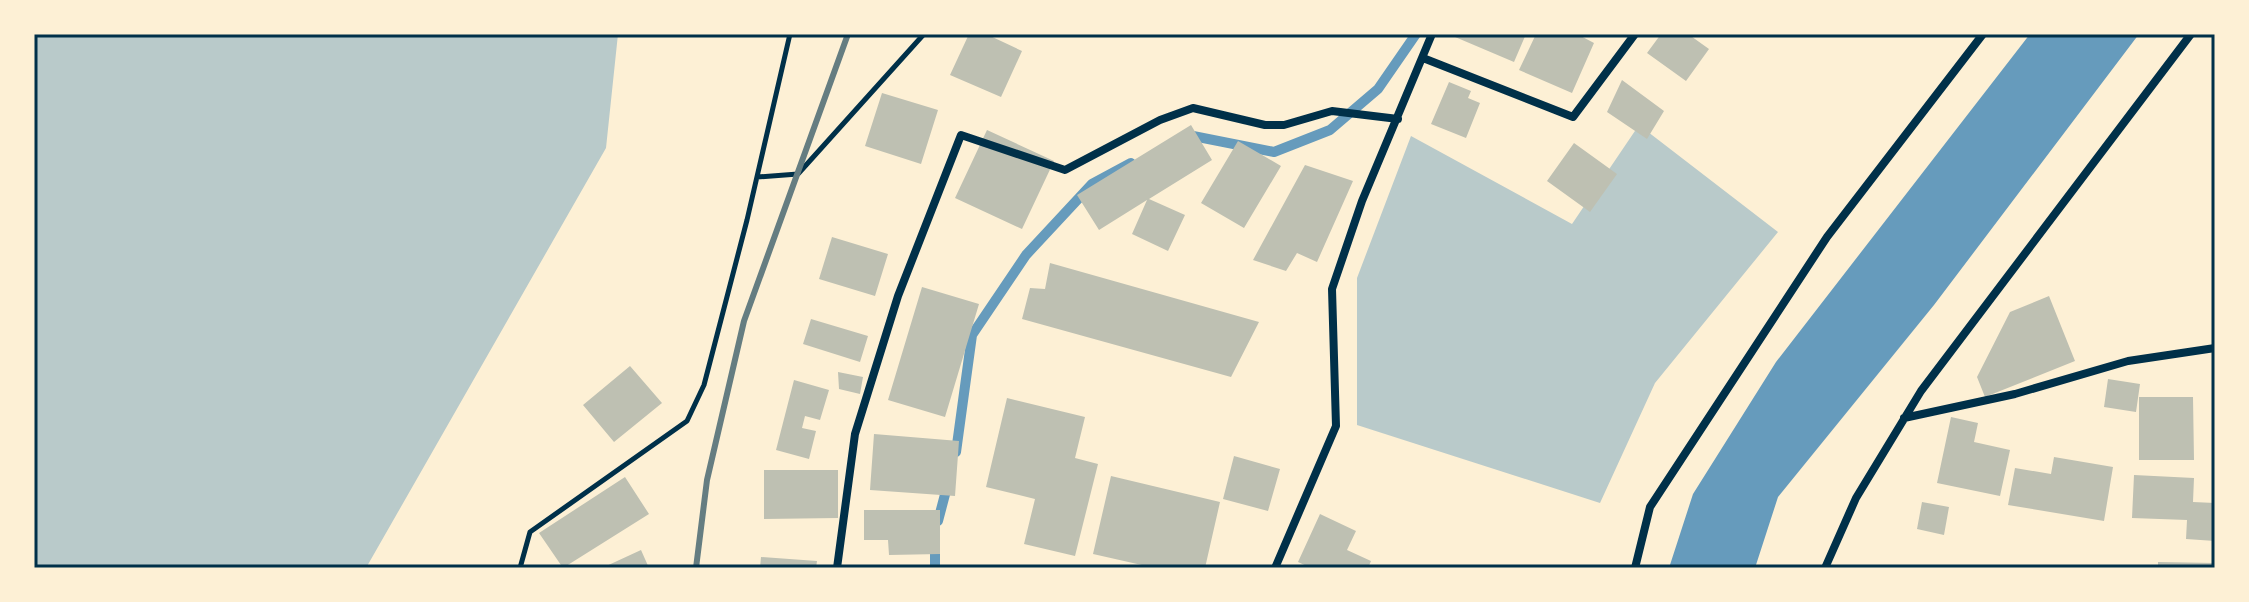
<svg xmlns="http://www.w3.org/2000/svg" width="2249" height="602" font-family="'Source Serif 4',serif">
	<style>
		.green { fill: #b9caca }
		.water { fill: #669bbc }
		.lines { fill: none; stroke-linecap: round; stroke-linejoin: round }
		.stream { stroke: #669bbc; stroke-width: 10 }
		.building { fill: #bec0b2 }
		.path { stroke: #003049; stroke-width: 5 }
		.minor { stroke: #003049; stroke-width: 8 }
		.rail { stroke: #657d81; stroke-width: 6 }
		.neatline { fill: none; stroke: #003049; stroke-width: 3 }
	</style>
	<rect width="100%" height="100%" fill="#fdf0d5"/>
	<!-- green -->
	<path class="green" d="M 34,34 L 618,34 L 606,148 L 366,568 L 34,568 Z
		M 1639,125 L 1778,232 L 1655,383 L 1600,503 L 1357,425 L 1357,278 L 1411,136 L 1572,224 Z"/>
	<!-- water -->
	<path class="water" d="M 2030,34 L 2139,34 L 1934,305 L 1778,497 L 1755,568 L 1669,568 L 1693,494 L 1776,362 Z"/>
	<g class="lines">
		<!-- stream -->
		<path class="stream" d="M 1188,135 L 1274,152 L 1330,130 L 1378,89 L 1416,34
			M 956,452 L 972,335 L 1026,255 L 1092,184 L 1131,163
			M 938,521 L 948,483
			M 935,568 L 935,541"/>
	</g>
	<!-- building -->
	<path class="building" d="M 969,34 L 986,34 L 1022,51 L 1001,97 L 950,75 Z
		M 1448,34 L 1526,34 L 1514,62 Z
		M 1536,34 L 1577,34 L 1594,43 L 1572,93 L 1519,70 Z
		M 1661,34 L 1688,34 L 1709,49 L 1686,81 L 1647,53 Z
		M 1622,80 L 1664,111 L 1647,139 L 1607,112 Z
		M 1449,82 L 1471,91 L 1468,98 L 1480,103 L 1466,138 L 1431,124 Z
		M 882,93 L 938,110 L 921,164 L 865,146 Z
		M 1191,125 L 1212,160 L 1149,199 L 1185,215 L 1168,251 L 1132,234 L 1147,200 L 1099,230 L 1077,195 Z
		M 987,130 L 1054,161 L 1022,229 L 955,198 Z
		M 1238,141 L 1281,166 L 1244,228 L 1201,203 Z
		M 1574,143 L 1617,174 L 1590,212 L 1547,181 Z
		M 1305,165 L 1353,181 L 1317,262 L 1297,253 L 1286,271 L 1253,260 Z
		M 832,237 L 888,254 L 875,296 L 819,279 Z
		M 1050,263 L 1259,322 L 1231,377 L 1022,319 L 1030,288 L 1045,289 Z
		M 922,287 L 979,304 L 945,417 L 888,400 Z
		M 2049,296 L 2075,361 L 1985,397 L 1977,377 L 2010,312 Z
		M 811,319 L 868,336 L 860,362 L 803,344 Z
		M 630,366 L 662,403 L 614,442 L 583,405 Z
		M 838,372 L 863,377 L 860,394 L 839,389 Z
		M 2108,379 L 2140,384 L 2136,412 L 2104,407 Z
		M 794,380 L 829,390 L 820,420 L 805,416 L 802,428 L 816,431 L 809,459 L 776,450 Z
		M 2139,397 L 2193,397 L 2194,460 L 2139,460 Z
		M 1007,398 L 1085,417 L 1075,458 L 1098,464 L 1075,556 L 1024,544 L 1035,499 L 986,487 Z
		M 1951,417 L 1978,423 L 1974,442 L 2010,450 L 2000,496 L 1937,483 Z
		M 874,434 L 959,441 L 955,496 L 870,490 Z
		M 1234,456 L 1280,469 L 1268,511 L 1223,499 Z
		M 2054,457 L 2113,467 L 2104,521 L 2008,505 L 2015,468 L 2051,474 Z
		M 764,470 L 838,470 L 838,518 L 764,519 Z
		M 2134,475 L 2194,478 L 2193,502 L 2215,503 L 2215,541 L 2186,539 L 2187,520 L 2132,518 Z
		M 1111,476 L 1220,502 L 1205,568 L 1155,568 L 1093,554 Z
		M 625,477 L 649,514 L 563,568 L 539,533 Z
		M 1922,502 L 1949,507 L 1944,535 L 1917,529 Z
		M 864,510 L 940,510 L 940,554 L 889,555 L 888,540 L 864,540 Z
		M 1320,514 L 1356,531 L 1347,550 L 1371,561 L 1368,568 L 1311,568 L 1298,562 Z
		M 641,550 L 649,568 L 602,568 Z
		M 761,557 L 817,561 L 816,568 L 760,568 Z
		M 2158,562 L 2215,563 L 2215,568 L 2158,568 Z"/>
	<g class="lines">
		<!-- path -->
		<path class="path" d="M 757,177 L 798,174 L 924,34
			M 520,568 L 530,532 L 687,421 L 704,385 L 747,220 L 790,34"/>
		<!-- minor -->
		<path class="minor" d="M 1423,58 L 1573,117 L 1635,34
			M 1904,418 L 2015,394 L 2128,361 L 2215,348
			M 837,568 L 855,434 L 898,296 L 961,135 L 1065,170 L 1160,120 L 1193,108 L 1265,125 L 1284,125 L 1332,111 L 1398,119
			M 1275,568 L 1336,426 L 1332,289 L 1362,201 L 1432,34
			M 1635,568 L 1650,507 L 1827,237 L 1983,34
			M 1825,568 L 1856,498 L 1921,391 L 2191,34"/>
		<!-- rail -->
		<path class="rail" d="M 696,568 L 707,480 L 744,321 L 848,34"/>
	</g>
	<!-- border -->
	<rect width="2249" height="602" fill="none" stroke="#fdf0d5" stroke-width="72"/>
	<rect x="36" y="36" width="2177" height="530" class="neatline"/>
</svg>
